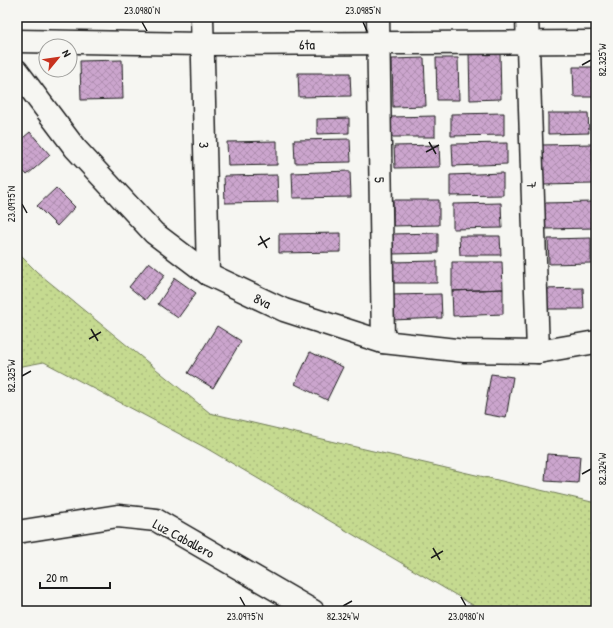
<svg xmlns="http://www.w3.org/2000/svg" width="613" height="628" font-family="'Patrick Hand',sans-serif">
	<style>
		.grass { fill: url(#grass-dots); stroke: #707b56 }
		.building { fill: url(#building-cross-hatch); stroke: #1c1c1c }
		.lines { fill: none; stroke-linecap: round; stroke-linejoin: round }
		.minor-casing { stroke: #1c1c1c; stroke-width: 25 }
		.tertiary-casing { stroke: #1c1c1c; stroke-width: 25 }
		.minor { stroke: #f6f6f2; stroke-width: 22 }
		.tertiary { stroke: #f6f6f2; stroke-width: 22 }
		.ticks { fill: none; stroke: #1c1c1c; stroke-width: 1.5 }
		.labels { text-anchor: middle; dominant-baseline: central; stroke-width: 3.5; stroke-linejoin: round; paint-order: stroke }
		.street-label { font-size: 14px; fill: #1c1c1c; stroke: #f6f6f2 }
		.neatline { fill: none; stroke: #1c1c1c; stroke-width: 1.5 }
		.ticks-label { font-size: 10px; text-anchor: middle; fill: #1c1c1c }
	</style>
	<defs>
		<pattern id="grass-dots" width="8" height="8" patternUnits="userSpaceOnUse"><rect width="8" height="8" fill="#c5da90"/><path d="M2 2h.1M6 6h.1" fill="none" stroke="#a9ba7c" stroke-width="1.8" stroke-linecap="round"/></pattern>
		<pattern id="building-cross-hatch" width="8" height="8" patternUnits="userSpaceOnUse"><rect width="8" height="8" fill="#cba5cd"/><path d="M0 0l8 8M0 8l8-8" fill="none" stroke="#ae8daf"/></pattern>
	</defs>
	<rect width="100%" height="100%" fill="#f6f6f2"/>
	<filter id="ink" filterUnits="userSpaceOnUse"><feTurbulence type="fractalNoise" baseFrequency=".025" numOctaves="2"/><feDisplacementMap in="SourceGraphic" scale="8" xChannelSelector="R" yChannelSelector="G"/><feConvolveMatrix kernelMatrix="1 2 1 2 8 2 1 2 1" color-interpolation-filters="sRGB"/></filter>
	<g filter="url(#ink)">
		<!-- grass -->
		<path class="grass" d="M 17,252 L 37,272 L 210,413 L 596,503 L 596,611 L 483,611 L 206,448 L 44,362 L 17,367 Z"/>
		<!-- building -->
		<path class="building" d="M 469,53 L 500,53 L 501,99 L 470,100 Z
			M 424,58 L 426,106 L 393,107 L 392,59 Z
			M 436,58 L 458,58 L 459,100 L 437,100 Z
			M 122,60 L 123,99 L 81,100 L 80,61 Z
			M 573,67 L 596,67 L 596,97 L 574,97 Z
			M 298,73 L 350,73 L 351,96 L 299,97 Z
			M 504,113 L 504,135 L 451,136 L 451,114 Z
			M 548,113 L 588,113 L 589,133 L 548,134 Z
			M 435,116 L 435,137 L 391,137 L 391,117 Z
			M 349,118 L 349,133 L 317,134 L 317,119 Z
			M 30,132 L 50,155 L 27,175 L 17,164 L 17,143 Z
			M 350,139 L 351,162 L 295,163 L 294,140 Z
			M 277,141 L 277,165 L 228,166 L 227,142 Z
			M 507,143 L 507,164 L 453,166 L 452,144 Z
			M 592,144 L 593,184 L 542,185 L 541,145 Z
			M 439,145 L 440,167 L 395,168 L 394,146 Z
			M 350,171 L 351,197 L 293,198 L 292,173 Z
			M 503,173 L 503,195 L 450,196 L 450,175 Z
			M 277,175 L 278,202 L 225,203 L 224,176 Z
			M 56,188 L 75,207 L 57,226 L 37,206 Z
			M 393,200 L 439,200 L 439,225 L 393,226 Z
			M 594,202 L 595,228 L 544,229 L 543,203 Z
			M 501,203 L 502,228 L 453,229 L 453,204 Z
			M 341,233 L 341,252 L 279,253 L 279,234 Z
			M 438,233 L 438,253 L 392,254 L 392,234 Z
			M 459,236 L 500,236 L 501,255 L 460,255 Z
			M 591,238 L 591,263 L 549,264 L 548,239 Z
			M 437,261 L 437,283 L 392,283 L 391,262 Z
			M 149,262 L 165,275 L 145,300 L 129,287 Z
			M 452,262 L 502,262 L 503,289 L 452,291 Z
			M 175,278 L 196,293 L 178,318 L 158,304 Z
			M 583,288 L 584,309 L 545,309 L 544,289 Z
			M 503,289 L 503,314 L 453,316 L 452,291 Z
			M 441,294 L 442,318 L 392,320 L 391,295 Z
			M 217,326 L 241,341 L 213,388 L 188,373 Z
			M 310,352 L 343,367 L 327,400 L 295,384 Z
			M 491,374 L 513,377 L 506,418 L 484,414 Z
			M 547,454 L 580,456 L 578,483 L 545,481 Z"/>
		<g class="lines">
			<defs>
				<g id="minor">
					<path id="s1" d="M 202,17 L 208,274"/>
					<path id="s2" d="M 378,17 L 383,342"/>
					<path id="s3" d="M 527,17 L 538,352"/>
					<path id="s4" d="M 17,41 L 202,44 L 596,42"/>
					<path d="M 17,532 L 118,516 L 156,520 L 313,611"/>
				</g>
				<g id="tertiary">
					<path id="s5" d="M 17,71 L 75,148 L 154,233 L 208,274 L 284,310 L 383,342 L 465,351 L 538,352 L 596,342"/>
				</g>
			</defs>
			<!-- minor casing -->
			<use href="#minor" class="minor-casing"/>
			<!-- tertiary casing -->
			<use href="#tertiary" class="tertiary-casing"/>
			<!-- minor -->
			<use href="#minor" class="minor"/>
			<!-- tertiary -->
			<use href="#tertiary" class="tertiary"/>
		</g>
	</g>
	<!-- ticks -->
	<path class="ticks" d="M 142,22 L 147,31M 363,22 L 367,31M 582,65 L 591,60M 429,142 L 436,154M 426,152 L 439,145M 22,204 L 27,213M 260,236 L 267,248M 258,245 L 270,238M 91,329 L 98,341M 89,339 L 101,332M 22,376 L 31,371M 582,474 L 591,469M 433,548 L 440,560M 431,558 L 443,551M 240,597 L 245,606M 461,597 L 466,606M 343,606 L 352,601"/>
	<g class="labels">
		<!-- street labels -->
		<g class="street-label">
			<text stroke="none"><textPath href="#s4" startOffset="290">6ta</textPath></text>
			<text stroke="none"><textPath href="#s1" startOffset="128">3</textPath></text>
			<text stroke="none"><textPath href="#s2" startOffset="163">5</textPath></text>
			<text stroke="none"><textPath href="#s3" startOffset="168">7</textPath></text>
			<text stroke="none"><textPath href="#s5" startOffset="341">8va</textPath></text>
			<text transform="translate(184 538) rotate(28)">Luz Caballero</text>
		</g>
	</g>
	<!-- margin -->
	<rect width="613" height="628" fill="none" stroke="#f6f6f2" stroke-width="44"/>
	<!-- north arrow -->
	<g transform="translate(58 58) rotate(61)"><circle r="19" fill="#f6f6f2" stroke="#9f9f9c"/>
	<path d="M0-3L7 15L0 10L-7 15Z" fill="#c8321e"/>
	<text y="-6" font-size="11" font-weight="bold" text-anchor="middle" fill="#1c1c1c">N</text>
	</g>
	<!-- scale -->
	<path d="M40 582v6h70v-6" fill="none" stroke="#1c1c1c" stroke-width="2"/>
	<text x="46" y="582" font-size="12" fill="#1c1c1c" stroke="#f6f6f2" stroke-width="3" paint-order="stroke">20 m</text>
	<rect x="22" y="22" width="569" height="584" class="neatline"/>
	<g class="ticks-label">
		<text x="142" y="14">23.0980°N</text>
		<text x="363" y="14">23.0985°N</text>
		<text transform="translate(602 60) rotate(-90)" y="4">82.325°W</text>
		<text transform="translate(11 204) rotate(-90)" y="4">23.0975°N</text>
		<text transform="translate(11 376) rotate(-90)" y="4">82.325°W</text>
		<text transform="translate(602 469) rotate(-90)" y="4">82.324°W</text>
		<text x="245" y="620">23.0975°N</text>
		<text x="343" y="620">82.324°W</text>
		<text x="466" y="620">23.0980°N</text>
	</g>
</svg>
